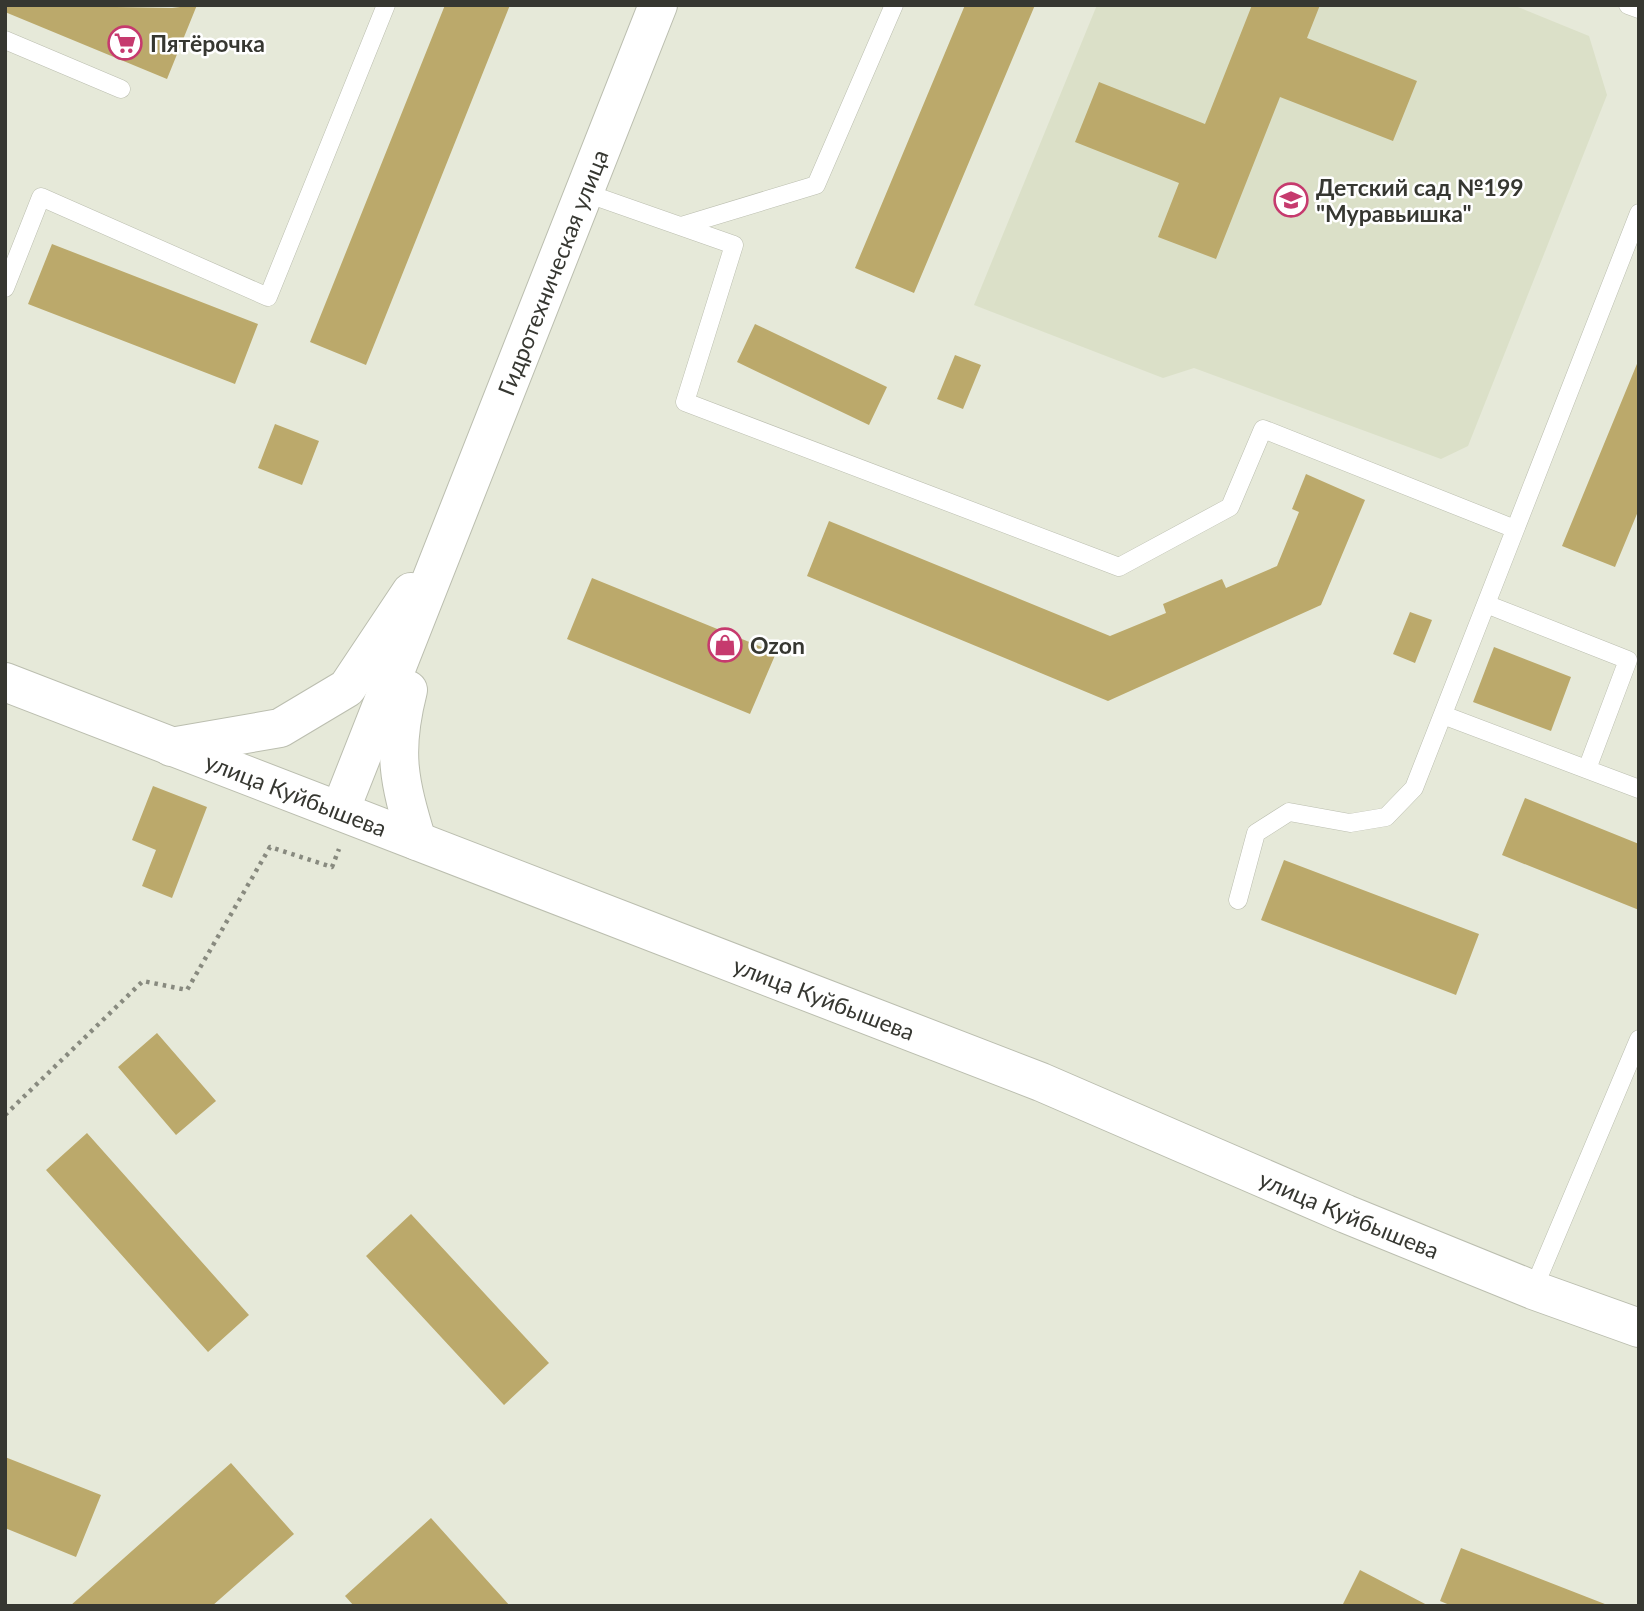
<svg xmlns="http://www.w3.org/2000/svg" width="1644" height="1611" font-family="Lato,sans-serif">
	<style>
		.built { fill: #dbe0c8 }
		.building { fill: #bba96b }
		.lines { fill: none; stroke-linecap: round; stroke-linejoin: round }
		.lane-casing { stroke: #bbbeaf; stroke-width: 19 }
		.secondary-casing { stroke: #bbbeaf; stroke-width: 40 }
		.path { stroke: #888a7f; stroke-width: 4.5; stroke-dasharray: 3.5 5; stroke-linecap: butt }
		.lane { stroke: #fff; stroke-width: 18 }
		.secondary { stroke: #fff; stroke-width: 38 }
		.labels { text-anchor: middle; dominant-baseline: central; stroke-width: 5; stroke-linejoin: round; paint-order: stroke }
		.poi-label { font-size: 23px; font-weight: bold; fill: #363731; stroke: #fff; text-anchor: start }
		.street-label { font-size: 23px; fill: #363731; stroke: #fff }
	</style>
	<rect width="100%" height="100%" fill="#e6e9d9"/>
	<!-- built -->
	<path class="built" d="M 1097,5 L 1513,5 L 1589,36 L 1607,95 L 1468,446 L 1441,459 L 1194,368 L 1163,378 L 974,305 Z"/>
	<!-- building -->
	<path class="building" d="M 5,5 L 172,8 L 197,5 L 167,79 L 5,12 Z
		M 445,5 L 510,5 L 366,365 L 310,342 Z
		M 965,5 L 1035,5 L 914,293 L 855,268 Z
		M 1252,5 L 1320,5 L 1307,38 L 1417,81 L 1393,141 L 1280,97 L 1216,259 L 1158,237 L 1179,183 L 1075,142 L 1099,82 L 1205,124 Z
		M 52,244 L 258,324 L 235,384 L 28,304 Z
		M 755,324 L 887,387 L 869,425 L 737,362 Z
		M 955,355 L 981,365 L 963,409 L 937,399 Z
		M 1639,359 L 1639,509 L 1615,567 L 1562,546 Z
		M 275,424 L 319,441 L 302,485 L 258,468 Z
		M 1306,474 L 1365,500 L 1321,605 L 1108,701 L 807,576 L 829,521 L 1110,636 L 1166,613 L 1163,604 L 1222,579 L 1226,588 L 1277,566 L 1299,512 L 1292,509 Z
		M 592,578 L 776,653 L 750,714 L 567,639 Z
		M 1410,612 L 1432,620 L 1415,663 L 1393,654 Z
		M 1494,647 L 1571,677 L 1551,731 L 1473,702 Z
		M 153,786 L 207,807 L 172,898 L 142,886 L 156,850 L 132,840 Z
		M 1525,798 L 1639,844 L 1639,910 L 1502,855 Z
		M 1284,860 L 1479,934 L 1456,995 L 1261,920 Z
		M 157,1033 L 216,1101 L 176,1135 L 118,1067 Z
		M 87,1133 L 249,1315 L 208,1352 L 46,1170 Z
		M 411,1214 L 549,1363 L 504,1405 L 366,1256 Z
		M 5,1457 L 101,1495 L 76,1557 L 5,1528 Z
		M 231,1463 L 294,1534 L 212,1606 L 70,1606 Z
		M 431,1518 L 510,1606 L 354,1606 L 345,1596 Z
		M 1461,1548 L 1610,1606 L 1452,1606 L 1440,1601 Z
		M 1360,1570 L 1429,1606 L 1342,1606 Z"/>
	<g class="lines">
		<defs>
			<path id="lane" d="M 1628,5 L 1639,9
				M 5,40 L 121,89
				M 583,192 L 734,245 L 685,402 L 1119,567 L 1230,507 L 1263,429 L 1515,529
				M 681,226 L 816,185 L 894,5
				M 5,288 L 41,197 L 268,297 L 386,5
				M 1486,604 L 1628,660 L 1587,769
				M 1443,715 L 1639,789
				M 1238,900 L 1256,833 L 1289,812 L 1350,823 L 1386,817 L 1414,788 L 1639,213
				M 1533,1290 L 1639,1039"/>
			<g id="secondary">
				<path id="s1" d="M 5,682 L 1041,1082 L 1346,1214 L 1533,1290 L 1639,1328"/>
				<path d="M 408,690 C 392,753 399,781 417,841"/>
				<path d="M 171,747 L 280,728 L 347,688 L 411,592"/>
				<path id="s2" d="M 340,811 L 658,5"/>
			</g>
		</defs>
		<!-- lane casing -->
		<use href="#lane" class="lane-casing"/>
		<!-- secondary casing -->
		<use href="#secondary" class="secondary-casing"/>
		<!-- path -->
		<path class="path" d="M 5,1115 L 143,981 L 187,990 L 270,847 L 332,867 L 339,849"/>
		<!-- lane -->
		<use href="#lane" class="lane"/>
		<!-- secondary -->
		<use href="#secondary" class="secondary"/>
	</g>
	<!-- icons -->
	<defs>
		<symbol id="supermarket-ring" viewBox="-11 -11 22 22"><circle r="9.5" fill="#fff" stroke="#c63a6e" stroke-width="1.5"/><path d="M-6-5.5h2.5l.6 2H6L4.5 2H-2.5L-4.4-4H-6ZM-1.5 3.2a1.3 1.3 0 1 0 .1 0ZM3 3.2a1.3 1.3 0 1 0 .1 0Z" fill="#c63a6e"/></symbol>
		<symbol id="school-ring" viewBox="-11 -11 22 22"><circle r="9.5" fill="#fff" stroke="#c63a6e" stroke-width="1.5"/><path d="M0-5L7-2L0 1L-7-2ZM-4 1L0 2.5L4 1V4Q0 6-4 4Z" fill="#c63a6e"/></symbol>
		<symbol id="shop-ring" viewBox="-11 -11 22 22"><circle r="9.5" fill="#fff" stroke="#c63a6e" stroke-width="1.5"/><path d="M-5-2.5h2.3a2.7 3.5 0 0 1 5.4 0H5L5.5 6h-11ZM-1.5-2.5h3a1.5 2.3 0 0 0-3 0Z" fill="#c63a6e"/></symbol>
	</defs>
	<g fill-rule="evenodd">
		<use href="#supermarket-ring" x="106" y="24" width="38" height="38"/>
		<use href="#school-ring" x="1272" y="181" width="38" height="38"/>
		<use href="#shop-ring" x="706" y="626" width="38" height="38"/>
	</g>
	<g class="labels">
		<!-- poi labels -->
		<g class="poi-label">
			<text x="150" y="43">Пятёрочка</text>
			<text x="1316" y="187">Детский сад №199<tspan x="1316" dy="26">"Муравьишка"</tspan></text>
			<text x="750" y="645">Ozon</text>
		</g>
		<!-- street labels -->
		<g class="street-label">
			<text stroke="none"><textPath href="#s2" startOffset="579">Гидротехническая улица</textPath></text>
			<text stroke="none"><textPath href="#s1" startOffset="312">улица Куйбышева</textPath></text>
			<text stroke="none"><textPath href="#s1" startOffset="878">улица Куйбышева</textPath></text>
			<text stroke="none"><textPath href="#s1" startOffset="1446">улица Куйбышева</textPath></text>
		</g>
	</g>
	<!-- border -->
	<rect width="1644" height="1611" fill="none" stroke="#363731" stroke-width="14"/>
</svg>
